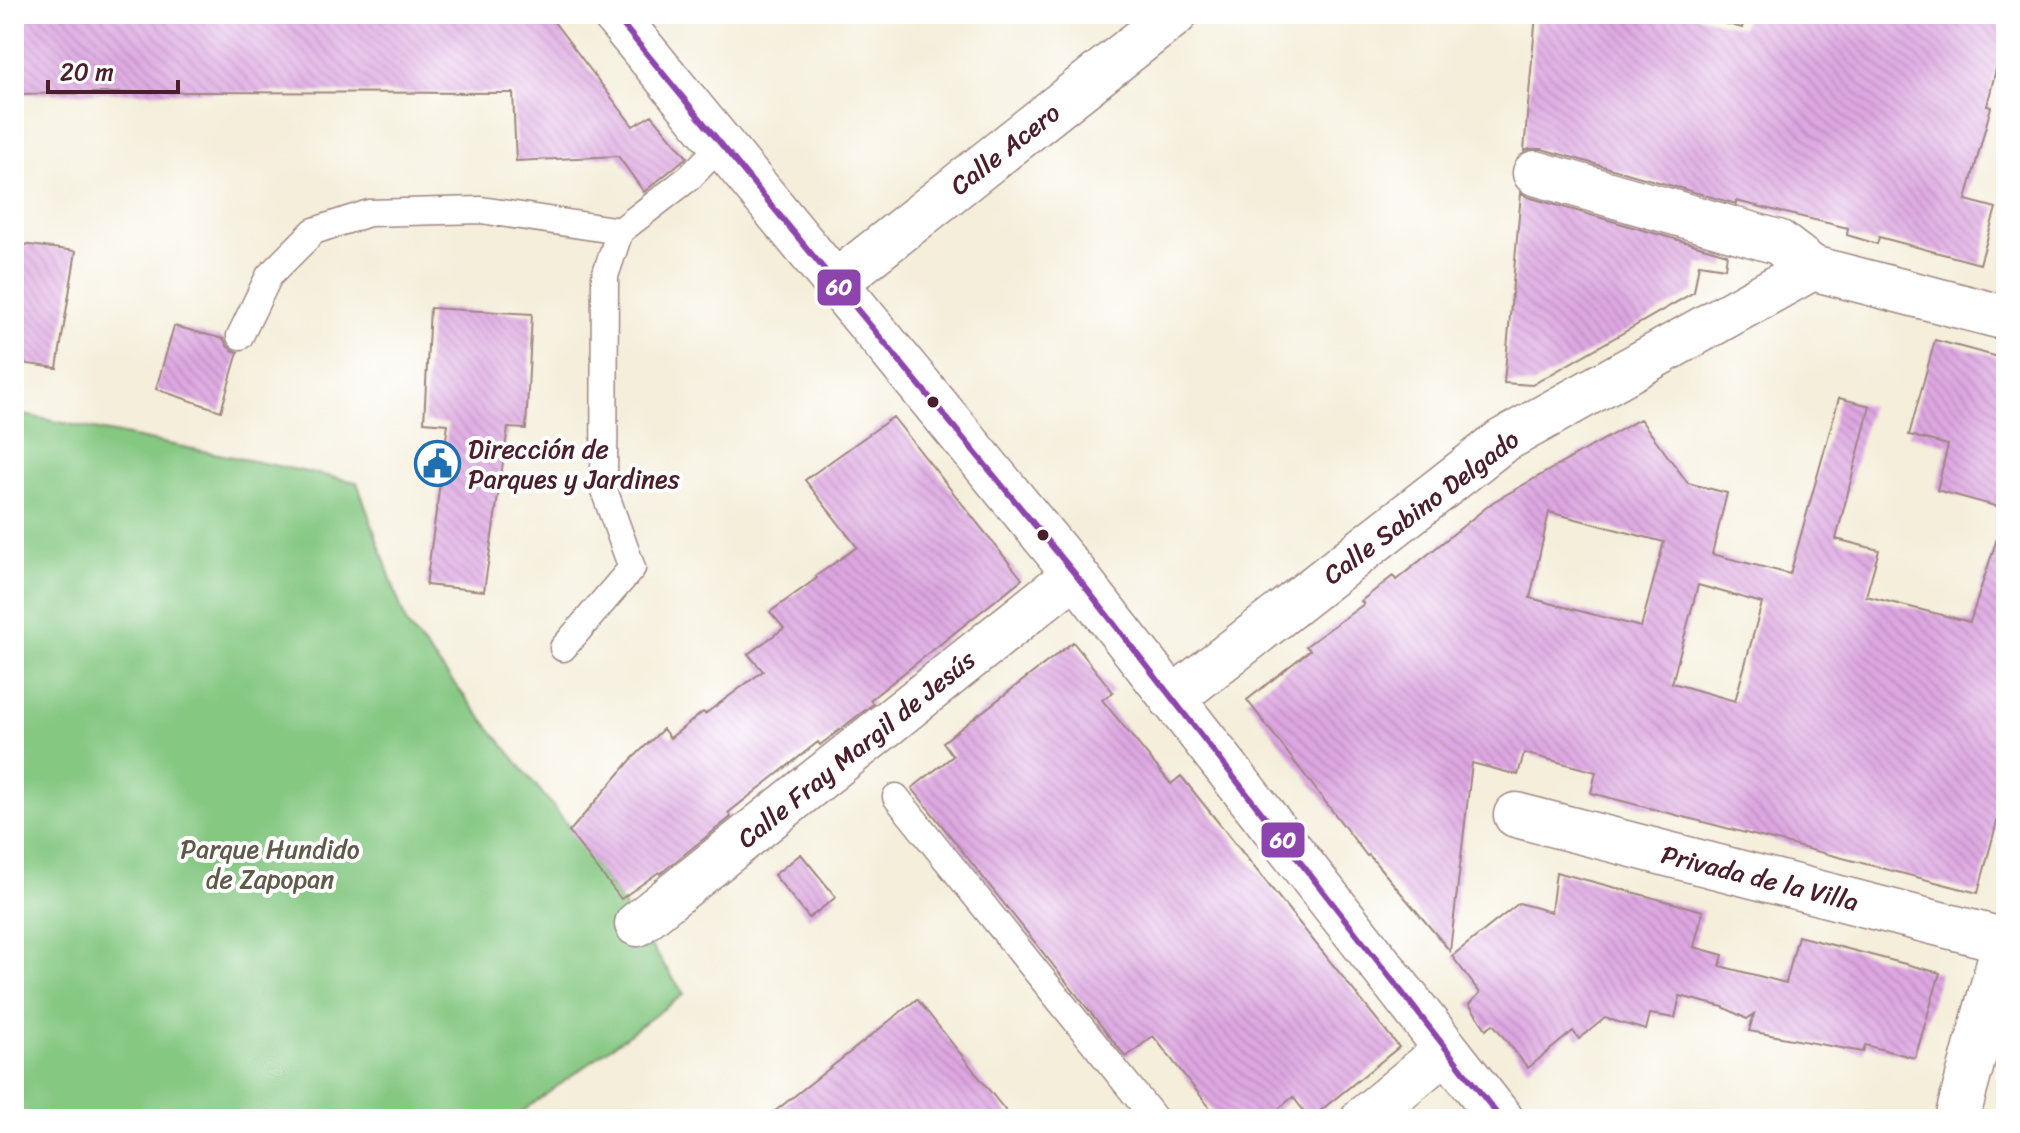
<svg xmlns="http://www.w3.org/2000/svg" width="2020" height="1133" font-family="Sriracha,sans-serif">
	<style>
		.green { fill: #85c882; stroke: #687456; stroke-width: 2 }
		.building { fill: url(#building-back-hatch); fill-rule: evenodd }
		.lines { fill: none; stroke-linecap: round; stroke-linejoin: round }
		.lane-casing { stroke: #9f8682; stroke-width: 29 }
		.street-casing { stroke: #9f8682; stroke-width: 47 }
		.secondary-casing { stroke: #9f8682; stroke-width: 47 }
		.lane { stroke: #fff; stroke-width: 26 }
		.street { stroke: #fff; stroke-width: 44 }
		.secondary { stroke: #fff; stroke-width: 44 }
		.bus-1-casing { stroke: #fff; stroke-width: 12 }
		.bus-1 { stroke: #8e44ad; stroke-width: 6 }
		.bus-dot { fill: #4a1f2b; stroke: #fff; stroke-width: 3 }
		.labels { text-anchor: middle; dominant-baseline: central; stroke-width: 8; stroke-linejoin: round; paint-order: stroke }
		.street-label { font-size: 26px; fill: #4a1f2b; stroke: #fff }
		.poi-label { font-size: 26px; fill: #4a1f2b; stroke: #fff; text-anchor: start }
		.park-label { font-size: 26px; fill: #5f5a49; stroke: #fff }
		.line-badge { stroke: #fff; stroke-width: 3 }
		.badge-label { font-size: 22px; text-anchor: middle; font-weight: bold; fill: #fff }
	</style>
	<defs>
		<pattern id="building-back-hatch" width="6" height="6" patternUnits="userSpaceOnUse" patternTransform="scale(2)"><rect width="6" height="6" fill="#dda7e1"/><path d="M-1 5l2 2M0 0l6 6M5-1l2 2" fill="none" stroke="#bf8fc1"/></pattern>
	</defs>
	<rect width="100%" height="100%" fill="#fff"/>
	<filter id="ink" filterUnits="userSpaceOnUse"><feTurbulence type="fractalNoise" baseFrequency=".0125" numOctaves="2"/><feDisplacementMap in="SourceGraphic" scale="16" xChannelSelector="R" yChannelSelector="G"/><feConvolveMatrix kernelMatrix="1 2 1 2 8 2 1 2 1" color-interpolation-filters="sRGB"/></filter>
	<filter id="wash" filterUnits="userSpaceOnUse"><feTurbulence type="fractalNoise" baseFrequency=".006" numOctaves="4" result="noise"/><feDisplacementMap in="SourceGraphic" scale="32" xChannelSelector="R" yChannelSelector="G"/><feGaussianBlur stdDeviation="1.8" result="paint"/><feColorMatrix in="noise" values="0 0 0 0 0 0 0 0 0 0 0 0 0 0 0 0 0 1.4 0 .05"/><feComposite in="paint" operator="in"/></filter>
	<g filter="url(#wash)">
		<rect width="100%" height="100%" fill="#f4eeda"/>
		<!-- green -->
		<path class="green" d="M 14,413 L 357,482 L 407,625 L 567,824 L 684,994 L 512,1119 L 14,1119 Z"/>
		<g id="blocks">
			<!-- building -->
			<path class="building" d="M 14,14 L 548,14 L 633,126 L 652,115 L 687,157 L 644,192 L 618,156 L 516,161 L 513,93 L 197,92 L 14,94 Z
				M 1536,14 L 1691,14 L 1742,28 L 1746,14 L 2006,14 L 2006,28 L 1987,106 L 1991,107 L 1966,200 L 1996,208 L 1980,264 L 1879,237 L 1877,244 L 1847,235 L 1848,228 L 1736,201 L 1736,204 L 1542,149 L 1530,149 L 1524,151 Z
				M 1521,193 L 1528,197 L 1727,254 L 1725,268 L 1699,264 L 1694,292 L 1532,385 L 1504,383 Z
				M 14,243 L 76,251 L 57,368 L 14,362 Z
				M 430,308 L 532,314 L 526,429 L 508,428 L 484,591 L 426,585 L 448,424 L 424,422 Z
				M 174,326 L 224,339 L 227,346 L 232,350 L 238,352 L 221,411 L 156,389 Z
				M 1935,340 L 2006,359 L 2006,509 L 1937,490 L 1948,445 L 1909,435 Z
				M 1839,398 L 1870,406 L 1836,539 L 1879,550 L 1866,596 L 1970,622 L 1999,532 L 2006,533 L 2006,788 L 1978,893 L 1591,793 L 1596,772 L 1524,753 L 1518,775 L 1472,763 L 1450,951 L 1369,855 L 1367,856 L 1247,700 L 1310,650 L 1306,646 L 1364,604 L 1361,601 L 1393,576 L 1396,580 L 1493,502 L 1640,419 L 1688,483 L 1727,493 L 1712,554 L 1790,574 ZM 1549,512 L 1664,542 L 1641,627 L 1530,598 ZM 1698,585 L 1762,603 L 1735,701 L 1672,683 Z
				M 893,417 L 1022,579 L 870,700 L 873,704 L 820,745 L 818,742 L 728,813 L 731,817 L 660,874 L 659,872 L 621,899 L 569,832 L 631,760 L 663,729 L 670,738 L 703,712 L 705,714 L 763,671 L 748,654 L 784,628 L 770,612 L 817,578 L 816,576 L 857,547 L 805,480 Z
				M 1073,642 L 1113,692 L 1102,700 L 1171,784 L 1181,776 L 1399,1047 L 1310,1119 L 1293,1097 L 1266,1119 L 1219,1119 L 1153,1036 L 1126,1057 L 912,788 L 953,756 L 943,742 Z
				M 801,854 L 836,897 L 809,918 L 774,875 Z
				M 1556,872 L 1703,911 L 1694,947 L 1723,955 L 1720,966 L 1786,983 L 1798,936 L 1940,973 L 1915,1058 L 1865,1045 L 1863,1052 L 1749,1031 L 1754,1014 L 1747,1019 L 1723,1007 L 1680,996 L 1675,1018 L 1650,1014 L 1646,1030 L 1605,1018 L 1579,1039 L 1573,1031 L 1528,1068 L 1493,1024 L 1486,1029 L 1469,1004 L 1480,993 L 1452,956 L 1519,903 L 1551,912 Z
				M 917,999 L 1012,1119 L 765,1119 L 844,1057 Z"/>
		</g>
	</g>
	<g filter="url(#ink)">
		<use href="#blocks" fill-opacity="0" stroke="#9f8682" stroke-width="2"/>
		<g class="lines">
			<defs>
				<path id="lane" d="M 240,336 L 269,276 L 314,231 L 369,213 L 481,210 L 620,231
					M 563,648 L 632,568 L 604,490 L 605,276 L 620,231 L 690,177 L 721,145
					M 896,797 L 1155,1119"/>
				<path id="street" d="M 1535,173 L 1778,242 L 1812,268 L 2006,318
					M 835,283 L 1175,14
					M 1172,699 L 1502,441 L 1812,268
					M 1516,815 L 2006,941
					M 637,924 L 1075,574
					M 1363,1119 L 1446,1050
					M 1957,1119 L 2006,936"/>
				<path id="secondary" d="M 614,14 L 1075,574 L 1501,1119"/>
			</defs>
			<!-- lane casing -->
			<use href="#lane" class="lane-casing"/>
			<!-- street casing -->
			<use href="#street" class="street-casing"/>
			<!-- secondary casing -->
			<use href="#secondary" class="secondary-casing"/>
			<!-- lane -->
			<use href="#lane" class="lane"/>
			<!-- street -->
			<use href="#street" class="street"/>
			<!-- secondary -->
			<use href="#secondary" class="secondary"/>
			<defs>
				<path id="bus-1" d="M 614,14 L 1075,574 L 1501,1119"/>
			</defs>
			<!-- bus-1 casing -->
			<use href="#bus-1" class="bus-1-casing"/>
			<!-- bus-1 -->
			<use href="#bus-1" class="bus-1"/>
		</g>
	</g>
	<!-- icons -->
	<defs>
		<symbol id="civic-ring" viewBox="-11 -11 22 22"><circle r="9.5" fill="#fff" stroke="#1f6fb2" stroke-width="1.5"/><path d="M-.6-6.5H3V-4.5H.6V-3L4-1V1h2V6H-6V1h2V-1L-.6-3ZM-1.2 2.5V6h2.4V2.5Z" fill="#1f6fb2"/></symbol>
	</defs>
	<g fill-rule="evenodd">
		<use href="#civic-ring" x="412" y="438" width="51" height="51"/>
	</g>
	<!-- markers -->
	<g class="bus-dot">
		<circle cx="933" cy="402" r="7"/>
		<circle cx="1043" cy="535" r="7"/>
	</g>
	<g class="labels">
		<!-- street labels -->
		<g class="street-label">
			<text transform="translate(1005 149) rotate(-38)">Calle Acero</text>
			<text transform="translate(1421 507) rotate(-37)">Calle Sabino Delgado</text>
			<text transform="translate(856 749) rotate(-39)">Calle Fray Margil de Jesús</text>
			<text transform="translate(1760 878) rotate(14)">Privada de la Villa</text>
		</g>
		<!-- poi labels -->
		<g class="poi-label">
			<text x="468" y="449">Dirección de<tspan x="468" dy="30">Parques y Jardines</tspan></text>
		</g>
		<!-- park labels -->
		<g class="park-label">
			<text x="270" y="849">Parque Hundido<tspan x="270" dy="30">de Zapopan</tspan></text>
		</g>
	</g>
	<g class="line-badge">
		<rect x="816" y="268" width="46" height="39" rx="8" fill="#8e44ad"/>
		<rect x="1260" y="821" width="46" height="38" rx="8" fill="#8e44ad"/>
	</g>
	<g class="badge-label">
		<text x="839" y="295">60</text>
		<text x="1283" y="848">60</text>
	</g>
	<!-- margin -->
	<rect width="2020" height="1133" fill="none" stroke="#fff" stroke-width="48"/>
	<!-- scale -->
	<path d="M48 80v12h130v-12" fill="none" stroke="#4a1f2b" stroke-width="4"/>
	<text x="60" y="80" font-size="24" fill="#4a1f2b" stroke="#ffffff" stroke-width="6" paint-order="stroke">20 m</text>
</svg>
